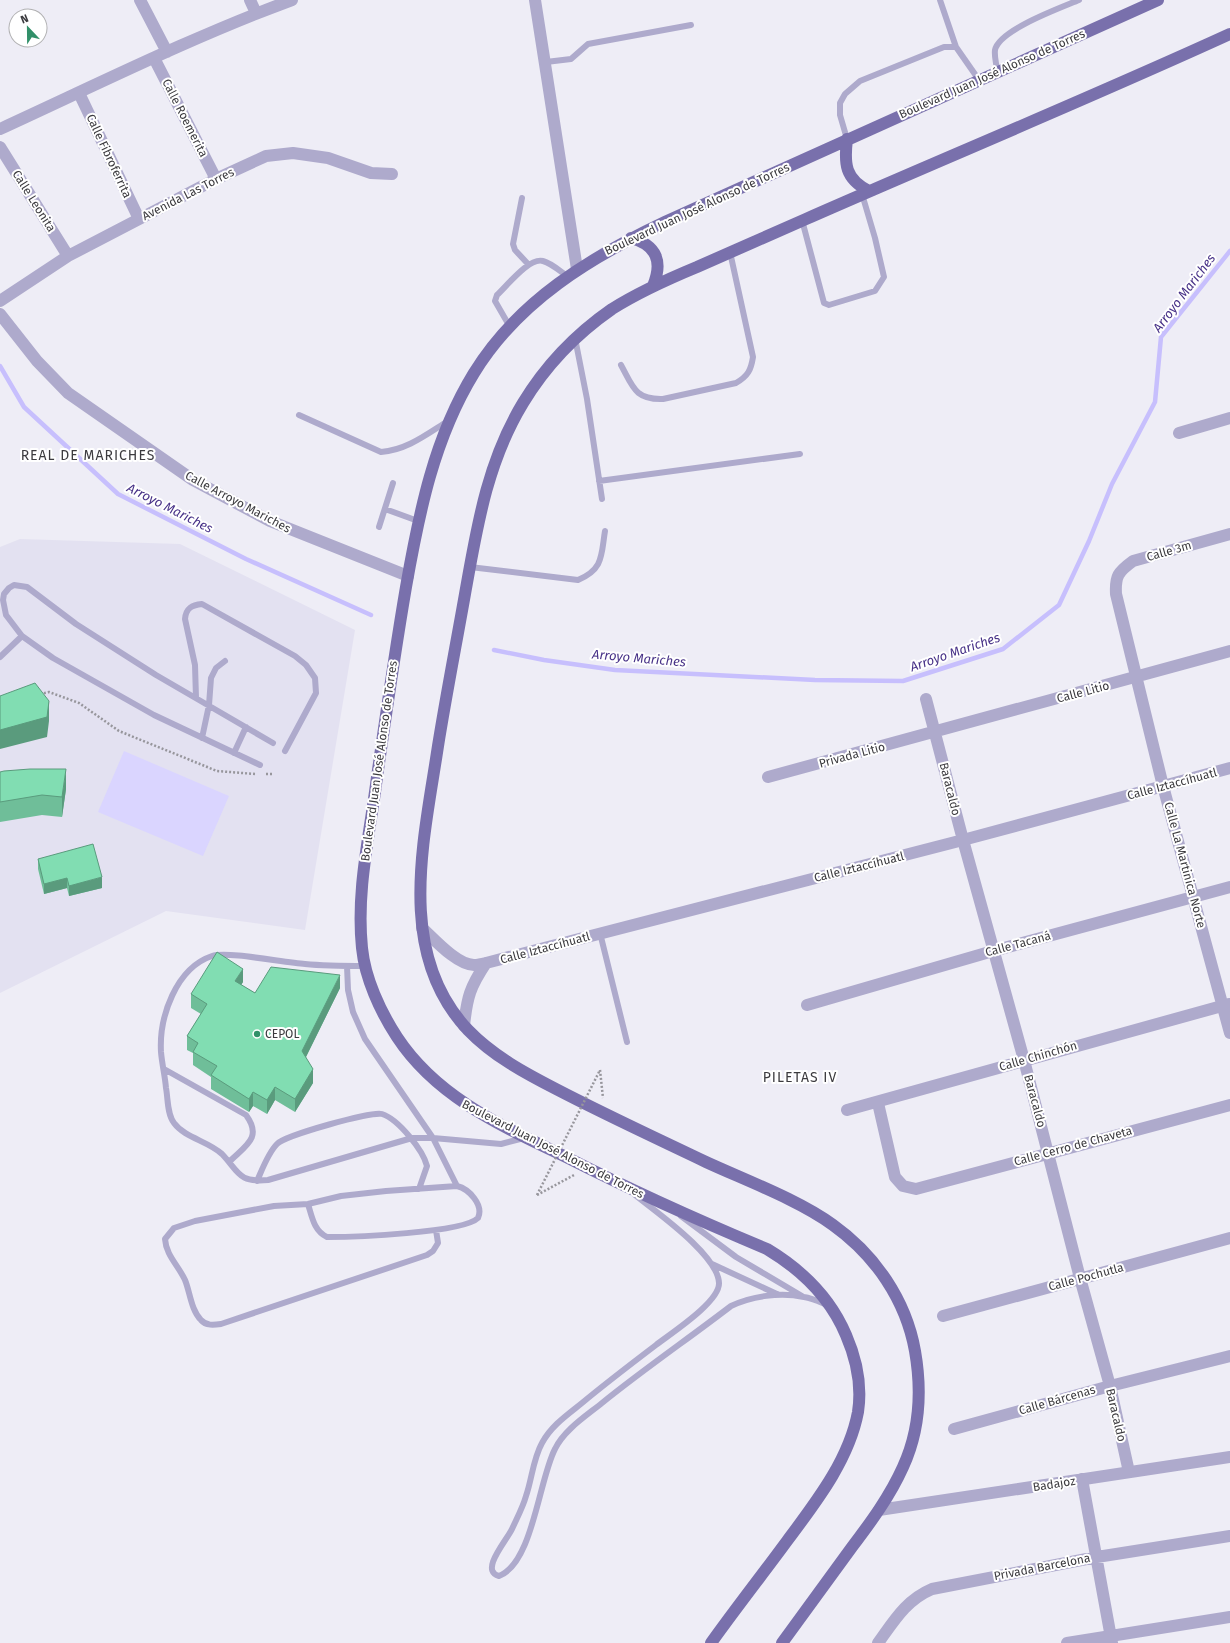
<svg xmlns="http://www.w3.org/2000/svg" width="1230" height="1643" font-family="'Fira Sans',sans-serif">
	<style>
		.built { fill: #e3e1f1 }
		.green { fill: #dad5ff }
		.lines { fill: none; stroke-linecap: round; stroke-linejoin: round }
		.stream { stroke: #c7bffd; stroke-width: 4.5 }
		.path { stroke: #97969c; stroke-width: 2.5; stroke-dasharray: 2 2; stroke-linecap: butt }
		.lane { stroke: #aeaacc; stroke-width: 6 }
		.street { stroke: #aeaacc; stroke-width: 12 }
		.primary { stroke: #7970ac; stroke-width: 12 }
		.path-bridge { stroke: #97969c; stroke-width: 2.5; stroke-dasharray: 2 2; stroke-linecap: butt }
		.wall { fill: #6fbe99 }
		.shaded-wall { fill: #5a9b7d }
		.building { fill: #81ddb2; stroke: #5a9b7d }
		.poi-dot { fill: #319069; stroke: #fff; stroke-width: 1.5 }
		.labels { text-anchor: middle; dominant-baseline: central; stroke-width: 4; stroke-linejoin: round; paint-order: stroke }
		.street-label { font-size: 12px; fill: #3c3b3f; stroke: #fff }
		.poi-label { font-size: 12px; fill: #3c3b3f; stroke: #fff; text-anchor: start }
		.water-label { font-size: 13px; font-style: italic; fill: #473187; stroke: #fff }
		.quarter-label { font-size: 14px; letter-spacing: 1px; fill: #3c3b3f; stroke: #fff }
	</style>
	<rect width="100%" height="100%" fill="#eeedf6"/>
	<!-- built -->
	<path class="built" d="M 20,539 L 180,544 L 355,630 L 305,930 L 166,911 L 0,993 L 0,547 Z"/>
	<!-- green -->
	<path class="green" d="M 124,751 L 229,796 L 203,856 L 98,812 Z"/>
	<g class="lines">
		<!-- stream -->
		<path class="stream" d="M 0,366 L 24,407 L 118,494 L 246,559 L 371,615
			M 494,650 L 544,660 L 615,670 L 815,680 L 903,681 L 1003,649 L 1059,605 L 1089,541 L 1112,484 L 1155,402 L 1161,337 L 1230,251"/>
		<!-- path -->
		<path class="path" d="M 40,694 L 49,692 L 79,703 L 119,731 L 217,771 L 255,774
			M 266,774 L 273,774
			M 600,1070 L 603,1098
			M 537,1195 L 574,1175"/>
		<!-- lane -->
		<path class="lane" d="M 940,0 L 956,47
			M 546,62 L 571,59 L 588,44 L 691,25
			M 997,72 C 997,65 994,57 995,50 C 999,30 1060,8 1079,0
			M 847,139 L 840,115 L 840,103 L 845,94 L 860,81 L 944,47 L 956,47 L 979,80
			M 522,198 L 513,244 L 515,250 L 528,264
			M 802,220 L 824,303 L 829,305 L 875,291 L 884,277 L 875,238 L 862,194
			M 510,327 L 495,301 L 497,295 C 507,286 529,257 543,261 C 551,263 560,271 567,276
			M 575,338 L 587,399 L 602,499
			M 621,365 C 633,387 635,400 663,399 L 736,383 C 748,376 751,370 753,357 L 730,252
			M 299,415 L 381,452 C 407,450 427,434 448,421
			M 599,481 L 800,454
			M 385,509 L 418,521
			M 379,527 L 393,483
			M 470,567 L 578,580 C 604,569 601,555 605,531
			M 0,657 L 22,636
			M 196,698 L 195,665 L 185,619 C 186,608 192,605 202,604 L 295,656 L 306,665 L 315,678 L 316,693 L 285,751
			M 202,738 L 209,705 L 211,678 L 216,668 L 225,661
			M 234,753 L 246,727
			M 260,765 L 154,715 L 53,658 L 22,636 L 6,615 L 3,600 L 4,594 L 9,588 L 14,585 L 27,587 L 76,624 L 156,675 L 273,743
			M 600,933 L 627,1042
			M 347,966 L 348,990 L 353,1012 L 365,1039 L 433,1138 L 457,1186
			M 366,966 C 345,966 325,966 305,964 C 285,963 228,951 212,956 C 176,968 159,1017 161,1052 C 162,1064 165,1076 166,1088 C 168,1098 167,1114 174,1123 C 185,1138 208,1141 222,1154 C 239,1172 238,1183 268,1180 L 412,1138 L 433,1138 L 501,1144 L 524,1138
			M 164,1069 L 246,1115 C 263,1138 245,1146 229,1162
			M 257,1181 C 262,1170 268,1153 277,1144 C 286,1135 372,1111 382,1114 C 398,1119 423,1150 427,1166 L 419,1189
			M 635,1195 C 656,1212 718,1255 719,1283 C 720,1302 670,1334 656,1345 C 631,1364 606,1383 582,1403 C 567,1415 551,1426 542,1443 C 533,1459 532,1479 526,1496 C 523,1507 517,1518 512,1529 C 507,1540 479,1571 499,1576 C 533,1563 539,1479 555,1449 C 564,1430 586,1416 602,1403 C 644,1369 688,1339 731,1306 C 752,1296 780,1292 804,1297 C 812,1298 820,1302 827,1305
			M 308,1204 C 312,1217 314,1231 327,1237 C 353,1237 463,1233 478,1218 C 484,1205 469,1189 457,1186 L 386,1191 L 341,1196 L 308,1204 L 274,1206 L 195,1221 L 174,1228 L 165,1239 C 166,1255 178,1265 185,1280 C 190,1292 191,1310 201,1320 C 206,1326 214,1325 221,1324 L 427,1255 L 433,1251 L 438,1243 L 436,1230
			M 681,1216 L 736,1257 L 802,1296
			M 712,1264 L 779,1295"/>
		<!-- street -->
		<path class="street" d="M 140,0 L 167,52
			M 250,0 L 256,13
			M 535,0 L 577,269
			M 154,58 L 216,179
			M 79,93 L 139,219
			M 0,129 C 96,85 192,37 292,0
			M 0,147 L 68,256
			M 0,301 L 68,256 L 216,179 L 266,156 L 293,153 L 328,158 L 371,173 L 392,174
			M 0,314 L 37,361 L 68,393 L 193,480 L 270,521 L 408,576
			M 1179,433 L 1230,418
			M 1230,534 L 1133,561 C 1118,572 1115,576 1116,594 L 1163,786 L 1230,1033
			M 926,699 L 963,840 L 1024,1060 L 1080,1278 L 1110,1386 L 1129,1472
			M 768,777 L 1230,651
			M 422,928 C 434,939 457,965 474,965 C 478,965 482,964 486,963 L 963,840 L 1230,768
			M 807,1005 L 993,951 L 1230,887
			M 464,1026 C 467,997 470,987 486,963
			M 878,1103 L 895,1177 L 903,1186 L 916,1189 L 1230,1105
			M 847,1110 L 1229,1004
			M 943,1316 L 1230,1238
			M 954,1429 L 1110,1386 L 1230,1356
			M 1082,1479 L 1112,1643
			M 879,1510 L 1230,1457
			M 878,1643 C 894,1621 906,1600 932,1589 L 1097,1557 L 1230,1536
			M 1067,1643 L 1230,1617"/>
		<!-- primary -->
		<path class="primary" d="M 847,139 C 844,164 845,179 869,191
			M 631,238 C 657,245 663,262 653,286
			M 711,1643 C 736,1608 762,1575 787,1541 C 816,1502 849,1460 858,1412 C 862,1386 856,1358 846,1335 C 830,1297 802,1270 767,1249 C 700,1221 633,1191 568,1158 C 504,1127 437,1098 397,1037 C 380,1011 365,978 362,948 C 356,890 370,834 377,777 C 386,714 395,651 406,587 C 419,513 434,438 474,373 C 518,301 591,257 665,222 L 1158,0
			M 782,1643 C 805,1611 829,1579 852,1547 C 871,1522 890,1496 903,1467 C 920,1430 922,1391 915,1351 C 906,1300 875,1255 833,1225 C 799,1200 745,1180 706,1162 C 656,1138 606,1115 556,1089 C 525,1073 493,1056 468,1030 C 395,953 424,840 438,746 C 446,696 456,645 465,594 C 477,527 487,462 523,403 C 546,365 576,334 612,309 C 639,292 668,279 697,267 C 733,251 770,235 806,219 C 947,157 1090,98 1230,34"/>
		<!-- path-bridge -->
		<path class="path-bridge" d="M 537,1195 L 600,1070"/>
	</g>
	<!-- wall -->
	<path class="wall" d="M 0,772 L 66,789 L 62,817 L 42,815 L 0,822 Z
		M 38,859 L 102,888 L 69,896 L 67,888 L 44,894 L 38,869 Z
		M 243,982 L 241,985 L 255,993 L 340,988 L 306,1057 L 313,1083 L 295,1112 L 275,1100 L 267,1114 L 253,1106 L 249,1112 L 211,1089 L 211,1077 L 193,1065 L 193,1053 L 187,1050 L 187,1036 L 201,1014 L 191,1008 L 191,994 Z"/>
	<!-- shaded-wall -->
	<path class="shaded-wall" d="M 49,701 L 49,721 L 47,737 L 0,749 L 0,730 Z
		M 66,769 L 66,789 L 62,817 L 62,797 Z
		M 102,877 L 102,888 L 69,896 L 69,886 Z
		M 67,878 L 67,888 L 44,894 L 44,884 Z
		M 243,969 L 243,982 L 235,995 L 235,981 Z
		M 340,975 L 340,988 L 302,1065 L 302,1051 Z
		M 313,1069 L 313,1083 L 295,1112 L 295,1099 Z
		M 275,1087 L 275,1100 L 267,1114 L 267,1100 Z
		M 253,1092 L 253,1106 L 249,1112 L 249,1099 Z"/>
	<!-- building -->
	<path class="building" d="M 35,683 L 49,701 L 47,717 L 0,730 L 0,696 Z
		M 30,769 L 66,769 L 62,797 L 42,795 L 0,802 L 0,772 L 4,771 Z
		M 93,844 L 102,877 L 69,886 L 67,878 L 44,884 L 38,859 Z
		M 217,952 L 243,969 L 235,981 L 255,993 L 271,967 L 340,975 L 302,1051 L 313,1069 L 295,1099 L 275,1087 L 267,1100 L 253,1092 L 249,1099 L 211,1075 L 217,1066 L 193,1052 L 198,1043 L 187,1036 L 207,1004 L 191,994 Z"/>
	<!-- markers -->
	<circle class="poi-dot" cx="257" cy="1034" r="4"/>
	<g class="labels">
		<!-- street labels -->
		<g class="street-label">
			<text transform="translate(992 74) rotate(-24)">Boulevard Juan José Alonso de Torres</text>
			<text transform="translate(185 118) rotate(63)">Calle Roemerita</text>
			<text transform="translate(109 156) rotate(65)">Calle Fibroferrita</text>
			<text transform="translate(188 194) rotate(-27)">Avenida Las Torres</text>
			<text transform="translate(34 201) rotate(58)">Calle Leonita</text>
			<text transform="translate(697 209) rotate(-25)">Boulevard Juan José Alonso de Torres</text>
			<text transform="translate(238 502) rotate(28)">Calle Arroyo Mariches</text>
			<text transform="translate(1169 551) rotate(-16)">Calle 3m</text>
			<text transform="translate(1083 692) rotate(-15)">Calle Litio</text>
			<text transform="translate(852 755) rotate(-15)">Privada Litio</text>
			<text transform="translate(379 761) rotate(-82)">Boulevard Juan José Alonso de Torres</text>
			<text transform="translate(1172 784) rotate(-15)">Calle Iztaccíhuatl</text>
			<text transform="translate(950 789) rotate(76)">Baracaldo</text>
			<text transform="translate(1185 865) rotate(75)">Calle La Martinica Norte</text>
			<text transform="translate(859 867) rotate(-14)">Calle Iztaccíhuatl</text>
			<text transform="translate(1018 944) rotate(-15)">Calle Tacaná</text>
			<text transform="translate(545 948) rotate(-15)">Calle Iztaccíhuatl</text>
			<text transform="translate(1038 1056) rotate(-16)">Calle Chinchón</text>
			<text transform="translate(1035 1101) rotate(75)">Baracaldo</text>
			<text transform="translate(1073 1146) rotate(-15)">Calle Cerro de Chaveta</text>
			<text transform="translate(553 1149) rotate(27)">Boulevard Juan José Alonso de Torres</text>
			<text transform="translate(1086 1277) rotate(-15)">Calle Pochutla</text>
			<text transform="translate(1057 1400) rotate(-16)">Calle Bárcenas</text>
			<text transform="translate(1116 1415) rotate(77)">Baracaldo</text>
			<text transform="translate(1054 1484) rotate(-9)">Badajoz</text>
			<text transform="translate(1042 1567) rotate(-11)">Privada Barcelona</text>
		</g>
		<!-- poi labels -->
		<g class="poi-label">
			<text x="265" y="1034">CEPOL</text>
		</g>
		<!-- water labels -->
		<g class="water-label">
			<text transform="translate(1184 293) rotate(-53)">Arroyo Mariches</text>
			<text transform="translate(170 508) rotate(27)">Arroyo Mariches</text>
			<text transform="translate(955 652) rotate(-19)">Arroyo Mariches</text>
			<text transform="translate(639 658) rotate(5)">Arroyo Mariches</text>
		</g>
		<!-- quarter labels -->
		<g class="quarter-label">
			<text x="88" y="455">REAL DE MARICHES</text>
			<text x="800" y="1077">PILETAS IV</text>
		</g>
	</g>
	<!-- north arrow -->
	<g transform="translate(28 28) rotate(338)"><circle r="19" fill="#ffffff" stroke="#b1b1b2"/>
	<path d="M0-3L7 15L0 10L-7 15Z" fill="#319069"/>
	<text y="-6" font-size="11" font-weight="bold" text-anchor="middle" fill="#3c3b3f">N</text>
	</g>
</svg>
